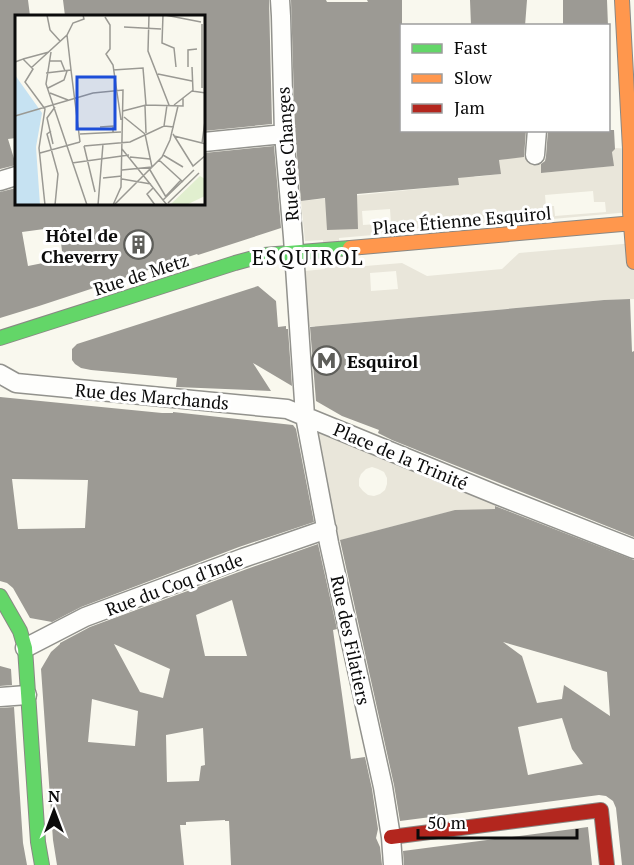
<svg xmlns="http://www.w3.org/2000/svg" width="634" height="865" font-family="'PT Serif',serif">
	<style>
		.plaza { fill: #e9e6da; fill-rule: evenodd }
		.building { fill: #9c9a94; fill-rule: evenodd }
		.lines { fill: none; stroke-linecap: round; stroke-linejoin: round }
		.street-casing { stroke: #92928d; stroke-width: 21 }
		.fast-casing { stroke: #898884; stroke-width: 16 }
		.slow-casing { stroke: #898884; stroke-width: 16 }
		.jam-casing { stroke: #898884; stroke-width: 16 }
		.street { stroke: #fefefc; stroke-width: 18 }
		.fast { stroke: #63d668; stroke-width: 14 }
		.slow { stroke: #ff974d; stroke-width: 14 }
		.jam { stroke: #b3261e; stroke-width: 14 }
		.labels { text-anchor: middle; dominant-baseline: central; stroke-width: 6; stroke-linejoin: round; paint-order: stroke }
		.street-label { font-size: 18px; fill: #0b0b0b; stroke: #fff }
		.poi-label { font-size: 18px; font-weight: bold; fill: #0b0b0b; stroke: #fff; text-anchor: end }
		.quarter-label { font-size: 21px; letter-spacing: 1.5px; fill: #0b0b0b; stroke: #fff }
		.inset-road { fill: none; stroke: #9a9993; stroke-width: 1.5 }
		.view { fill: #1d4ed8; fill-opacity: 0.15; stroke: #1d4ed8; stroke-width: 3 }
		.inset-edge { fill: none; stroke: #0b0b0b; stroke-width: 3 }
	</style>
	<rect width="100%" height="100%" fill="#f9f8ee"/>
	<!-- plaza -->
	<path class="plaza" d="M 616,148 L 630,149 L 630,212 L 339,238 L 341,268 L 402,263 L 427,276 L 502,269 L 519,253 L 634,243 L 634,299 L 604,300 L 332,325 L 317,347 L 315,326 L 299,327 L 295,272 L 325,269 L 323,240 L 305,241 L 301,201 L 458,185 L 457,164 L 475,177 L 500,174 L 499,160 L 541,154 L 541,173 L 613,166 L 612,150 ZM 593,191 L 594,202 L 605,202 L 606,212 L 555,216 L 554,206 L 546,206 L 545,195 ZM 390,209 L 391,223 L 363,225 L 362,211 ZM 396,271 L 398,289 L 371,291 L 370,273 Z
		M 305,416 L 497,495 L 495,509 L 452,511 L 329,543 ZM 372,467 L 378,469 L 384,472 L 387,478 L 387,484 L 385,490 L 380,494 L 374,496 L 368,495 L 363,491 L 359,486 L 359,479 L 361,474 L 366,469 Z"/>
	<!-- building -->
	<path class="building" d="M 0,0 L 28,0 L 30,16 L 16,16 L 16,138 L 8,139 L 16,165 L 0,169 Z
		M 63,0 L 269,0 L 272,124 L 204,131 L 204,16 L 65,16 Z
		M 291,0 L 326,0 L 327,2 L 368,2 L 367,0 L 402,0 L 402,130 L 526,130 L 524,157 L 499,160 L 501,174 L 458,178 L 459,185 L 357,194 L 358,229 L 327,230 L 325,198 L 301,201 L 295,133 Z
		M 470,0 L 527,0 L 525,26 L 471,26 Z
		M 563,0 L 607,0 L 608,26 L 563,26 Z
		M 548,130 L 614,130 L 615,149 L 612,152 L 614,166 L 541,173 L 541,164 L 545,161 L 546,156 Z
		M 274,146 L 281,228 L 198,255 L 197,254 L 39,306 L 0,318 L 0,192 L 16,188 L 16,204 L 204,204 L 204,153 ZM 59,227 L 63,259 L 28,266 L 22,232 Z
		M 258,286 L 276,301 L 278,327 L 286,326 L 286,329 L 288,329 L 292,386 L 253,363 L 271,391 L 176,387 L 177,378 L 91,370 L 81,368 L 75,364 L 72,360 L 72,349 L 77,344 Z
		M 630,299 L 632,352 L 634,351 L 634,537 L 392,440 L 378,433 L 379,430 L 342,416 L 316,401 L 310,327 L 604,300 Z
		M 0,397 L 162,413 L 173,413 L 173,412 L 293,425 L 296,429 L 314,522 L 239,547 L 81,607 L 52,622 L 30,618 L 13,588 L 7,583 L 0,581 ZM 12,479 L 88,480 L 85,528 L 18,529 Z
		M 495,506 L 634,560 L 634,865 L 622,865 L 616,808 L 613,801 L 606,796 L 599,795 L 400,821 L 394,785 L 340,540 L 455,510 L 495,509 ZM 503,642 L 607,672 L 610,716 L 564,685 L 562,699 L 537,703 L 522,656 ZM 562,718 L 572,749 L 583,764 L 528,775 L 518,727 Z
		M 318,544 L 337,629 L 333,630 L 351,759 L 365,757 L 372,789 L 378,829 L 376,838 L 380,847 L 382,865 L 231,865 L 229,821 L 225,821 L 225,820 L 186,822 L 186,825 L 180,825 L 184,865 L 57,865 L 53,840 L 41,669 L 51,652 L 60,644 L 60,643 L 90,627 L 247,569 ZM 232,600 L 247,656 L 205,656 L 196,615 ZM 114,644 L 170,669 L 163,698 L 140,692 ZM 92,699 L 138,711 L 135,746 L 88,742 ZM 203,728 L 205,765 L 201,766 L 199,781 L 167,782 L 166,735 Z
		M 0,666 L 11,669 L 12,685 L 0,686 Z
		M 14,707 L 23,843 L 27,865 L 0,865 L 0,708 Z
		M 588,827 L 592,865 L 404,865 L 403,851 Z"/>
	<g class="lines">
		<defs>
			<path id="street" d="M 280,0 L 281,16 L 284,134 L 293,237 L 305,416 L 329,543 L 383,787 L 391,837 L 393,865
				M 204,142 L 284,134
				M 535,155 L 537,130
				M 0,181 L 16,176
				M 0,374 L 16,383 L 287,409 L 497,495 L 634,549
				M 25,648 L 85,617 L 243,558 L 327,529
				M 0,697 L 27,695"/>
			<path id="fast" d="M 0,338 L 235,263 L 264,255 L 350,248
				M 0,596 L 20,631 L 25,648 L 38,842 L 42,865"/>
			<path id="slow" d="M 622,0 L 630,149 L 630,212 L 634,262
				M 350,248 L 634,223"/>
			<path id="jam" d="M 391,837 L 601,810 L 607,865"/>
		</defs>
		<!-- street casing -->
		<use href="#street" class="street-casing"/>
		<!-- fast casing -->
		<use href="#fast" class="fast-casing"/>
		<!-- slow casing -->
		<use href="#slow" class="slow-casing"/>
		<!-- jam casing -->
		<use href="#jam" class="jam-casing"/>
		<!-- street -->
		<use href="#street" class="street"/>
		<!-- fast -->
		<use href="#fast" class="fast"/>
		<!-- slow -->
		<use href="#slow" class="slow"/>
		<!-- jam -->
		<use href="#jam" class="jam"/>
	</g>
	<!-- icons -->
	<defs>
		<symbol id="building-ring" viewBox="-11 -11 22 22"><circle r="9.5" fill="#fff" stroke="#5e5e5a" stroke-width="1.5"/><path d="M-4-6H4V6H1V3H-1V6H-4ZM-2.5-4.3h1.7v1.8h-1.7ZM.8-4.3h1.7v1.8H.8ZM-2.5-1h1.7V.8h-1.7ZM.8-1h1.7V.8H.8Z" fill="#5e5e5a"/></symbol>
		<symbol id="metro-ring" viewBox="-11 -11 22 22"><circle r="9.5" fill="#fff" stroke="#5e5e5a" stroke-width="1.5"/><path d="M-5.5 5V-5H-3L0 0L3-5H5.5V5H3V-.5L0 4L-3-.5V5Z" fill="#5e5e5a"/></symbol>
	</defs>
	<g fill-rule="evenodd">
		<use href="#building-ring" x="122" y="228" width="33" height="33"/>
		<use href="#metro-ring" x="310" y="344" width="33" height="33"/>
	</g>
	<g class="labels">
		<!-- street labels -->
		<g class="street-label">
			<text transform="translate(287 154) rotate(-94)">Rue des Changes</text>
			<text transform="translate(462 220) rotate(-5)">Place Étienne Esquirol</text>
			<text transform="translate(141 274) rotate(-18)">Rue de Metz</text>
			<text transform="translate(152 396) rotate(5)">Rue des Marchands</text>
			<text transform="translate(401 456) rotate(23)">Place de la Trinité</text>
			<text transform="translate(174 584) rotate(-21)">Rue du Coq d'Inde</text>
			<text transform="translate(351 640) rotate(78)">Rue des Filatiers</text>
		</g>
		<!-- poi labels -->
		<g class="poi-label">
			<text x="118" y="235">Hôtel de<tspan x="118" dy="21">Cheverry</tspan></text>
			<text x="347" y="361" text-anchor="start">Esquirol</text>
		</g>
		<!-- quarter labels -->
		<g class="quarter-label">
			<text x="308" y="257">ESQUIROL</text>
		</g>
	</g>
	<!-- overview -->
	<g transform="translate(15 15)">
		<rect width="190" height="190" fill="#f9f8ee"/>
		<path d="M 185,161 L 190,164 L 190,181 L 171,190 L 155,190 Z" fill="#e1efcf"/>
		<path d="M 0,60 L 27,98 L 21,132 L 25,190 L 0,190 Z" fill="#c6e2f2"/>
		<path class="inset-road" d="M 32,0 L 35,15 L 45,26M 134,0 L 133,36 L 154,90M 148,0 L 147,28 L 159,33 L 161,52M 150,0 L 186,7M 90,2 L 95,10 L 95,34 L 91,39 L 98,50 L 106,105M 109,12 L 146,14M 36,37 L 31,69 L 72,190M 8,44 L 34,37M 35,46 L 46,46 L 50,56M 0,47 L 8,44 L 18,54 L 10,67 L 30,94 L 24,133 L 30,190M 173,52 L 173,35 L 182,34M 177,52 L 178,76M 16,53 L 52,20 L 58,8 L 69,4 L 68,0M 56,55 L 65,127M 98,55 L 128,53 L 131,90M 31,58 L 56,55 L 52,20M 143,59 L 177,66M 33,73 L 49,65 L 52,56M 187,73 L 187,9M 35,78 L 53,85M 159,90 L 177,76 L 191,78M 130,91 L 131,118M 108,96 L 131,90 L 168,91 L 168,83M 0,101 L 78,78 L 108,75 L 106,172 L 98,190M 109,102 L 130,119M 149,111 L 152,90M 85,112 L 98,111 L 98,118M 36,116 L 32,119 L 43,159 L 40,190M 65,119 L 106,117M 158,119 L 178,151 L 191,140M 159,121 L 191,129M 187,128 L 191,99M 38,129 L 32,103 L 40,92M 69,131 L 115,127 L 149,111 L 159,112M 69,131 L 80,177M 107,134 L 152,190M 25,138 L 65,127M 148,140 L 168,152M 115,142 L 135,144M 144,145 L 168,167M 57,148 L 114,140M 107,155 L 137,152 L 130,119M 135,155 L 151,182M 88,163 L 107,161M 107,164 L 136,169M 138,173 L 132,179 L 140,190M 151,181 L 166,165M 148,185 L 179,155M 153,188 L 184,158M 100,189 L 147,142 L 155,125 L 163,91M 83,190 L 88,129"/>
		<path class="view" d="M 62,62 L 100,62 L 100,114 L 62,114 Z"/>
		<rect width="190" height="190" class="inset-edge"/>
	</g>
	<!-- legend -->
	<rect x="400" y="24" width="210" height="108" fill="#ffffff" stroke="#9d9d9d" stroke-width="1.5"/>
	<rect x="412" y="44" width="30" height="9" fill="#63d668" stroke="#9d9d9d" stroke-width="1.5"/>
	<text x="454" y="54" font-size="18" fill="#0b0b0b">Fast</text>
	<rect x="412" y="74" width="30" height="9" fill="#ff974d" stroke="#9d9d9d" stroke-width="1.5"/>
	<text x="454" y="84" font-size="18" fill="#0b0b0b">Slow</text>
	<rect x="412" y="104" width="30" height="9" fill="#b3261e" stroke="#9d9d9d" stroke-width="1.5"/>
	<text x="454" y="114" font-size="18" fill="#0b0b0b">Jam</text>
	<!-- north arrow -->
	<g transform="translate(54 811)" stroke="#ffffff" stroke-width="4.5" paint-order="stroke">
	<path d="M0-4.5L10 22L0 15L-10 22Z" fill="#0b0b0b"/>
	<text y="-9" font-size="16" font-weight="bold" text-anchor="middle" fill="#0b0b0b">N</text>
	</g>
	<!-- scale -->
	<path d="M418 829v9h159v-9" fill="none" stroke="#0b0b0b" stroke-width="3"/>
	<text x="427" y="829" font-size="18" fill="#0b0b0b" stroke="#ffffff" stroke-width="4.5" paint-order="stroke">50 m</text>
</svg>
